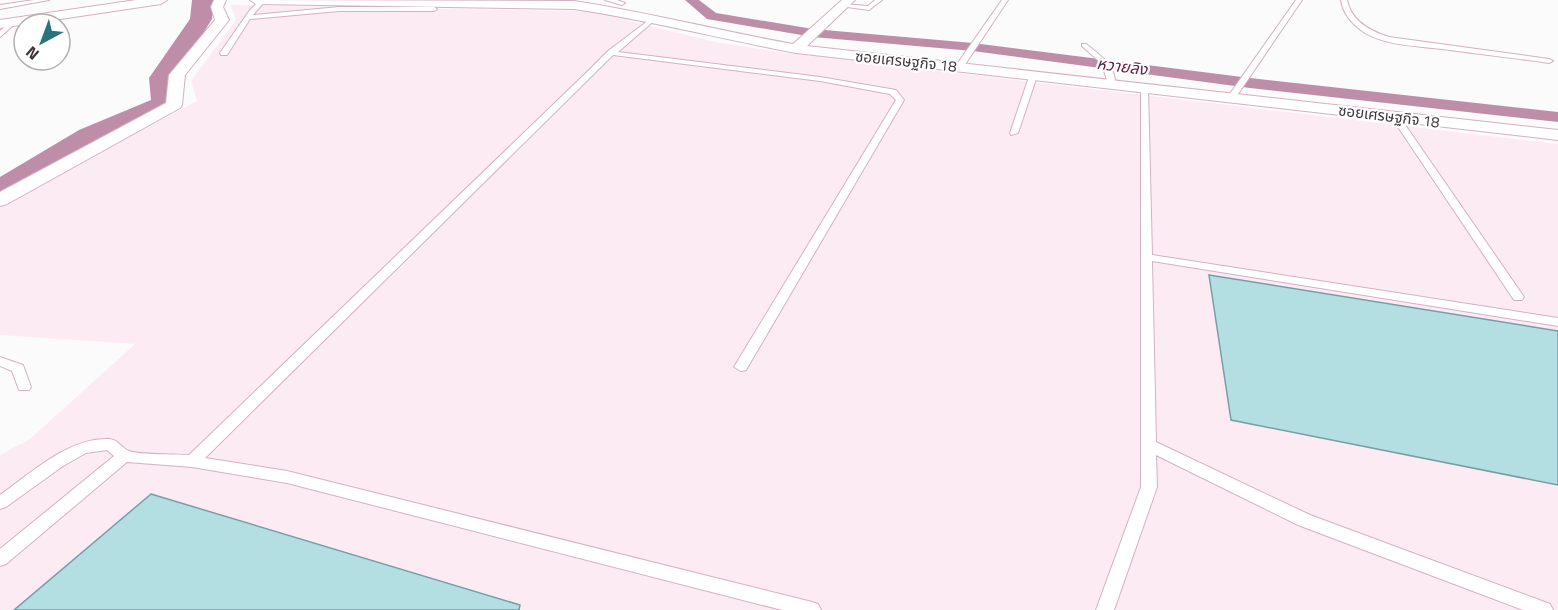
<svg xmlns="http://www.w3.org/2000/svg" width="1558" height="610" font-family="'Titillium Web','Noto Sans Thai',sans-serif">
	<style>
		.built { fill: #fdebf4 }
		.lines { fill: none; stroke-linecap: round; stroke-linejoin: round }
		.canal { fill: #be8ea8; fill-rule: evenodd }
		.river { fill: #be8ea8; fill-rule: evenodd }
		.building { fill: #b3dee2; stroke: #769fa4; stroke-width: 1.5 }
		.service-casing { stroke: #d3b1c2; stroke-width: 2 }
		.minor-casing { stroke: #d3b1c2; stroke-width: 2 }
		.service { fill: #fff; fill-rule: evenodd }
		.minor { fill: #fff; fill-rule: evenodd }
		.labels { text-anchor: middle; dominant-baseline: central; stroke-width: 4.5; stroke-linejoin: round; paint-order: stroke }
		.far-street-label { font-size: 15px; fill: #42343b; stroke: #fff }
		.far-water-label { font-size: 16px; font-style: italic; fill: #5e2346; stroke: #fff }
	</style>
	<rect width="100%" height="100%" fill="#fbfbfb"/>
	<!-- built -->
	<path class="built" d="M 231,5 L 576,11 L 614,17 L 715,42 L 779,52 L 1558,144 L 1558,610 L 0,610 L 0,455 L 30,439 L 135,344 L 0,335 L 0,206 L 197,101 L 191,81 L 236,20 Z"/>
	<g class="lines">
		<!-- canal -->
		<path class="canal" d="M 685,0 L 699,0 L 716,13 L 813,29 L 973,43 L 1250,78 L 1558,112 L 1558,122 L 1250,88 L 973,51 L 813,37 L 707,19 Z"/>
		<!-- river -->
		<path class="river" d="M 192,0 L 214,0 L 212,19 L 175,78 L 180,104 L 176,110 L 101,144 L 12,198 L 0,201 L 0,177 L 79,130 L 151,100 L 149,78 L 190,19 Z"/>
	</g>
	<!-- building -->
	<path class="building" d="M 1209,275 L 1558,331 L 1558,485 L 1231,420 Z
		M 151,494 L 520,605 L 519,610 L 14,610 Z"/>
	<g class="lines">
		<defs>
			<path id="service" d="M 34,0 L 49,0 L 0,9 L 0,5 Z
				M 260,0 L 266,0 L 253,15 L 339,7 L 434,7 L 437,9 L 434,11 L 339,11 L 250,19 L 227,55 L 221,55 L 220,53 L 250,10 Z
				M 605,0 L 617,0 L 625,3 L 622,5 Z
				M 875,0 L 882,0 L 869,10 L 840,6 L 843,4 L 868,6 Z
				M 1002,0 L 1008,0 L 962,69 L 956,69 L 955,67 Z
				M 1296,0 L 1302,0 L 1234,100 L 1228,100 L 1227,98 Z
				M 1341,0 L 1347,0 C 1351,21 1370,31 1389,37 L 1549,59 L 1553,61 L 1549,63 C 1514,58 1478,54 1442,49 C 1417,46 1388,46 1365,33 C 1353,25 1343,14 1341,0 Z
				M 653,17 L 656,19 L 655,20 L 618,52 L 820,77 L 896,90 L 904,100 L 746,370 L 741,371 L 734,367 L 896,100 L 890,94 L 820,81 L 613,55 L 205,458 L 287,471 L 812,602 L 818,604 L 821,610 L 782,610 L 287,483 L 192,467 L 127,462 L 6,564 L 0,566 L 0,549 L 114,456 L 107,450 L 86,453 L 63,466 L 6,507 L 0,509 L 0,495 C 31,473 69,437 109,439 C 118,439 121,448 129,451 C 140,455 175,454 189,455 L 586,73 L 608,51 Z
				M 12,21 L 17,22 L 0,37 L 0,31 Z
				M 1082,44 L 1086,44 C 1101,56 1117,66 1115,87 L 1109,87 L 1102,64 L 1082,46 Z
				M 1030,74 L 1037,76 L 1018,133 L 1011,135 L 1010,133 Z
				M 1141,86 L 1148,88 L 1152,255 L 1558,318 L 1558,326 L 1152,261 L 1156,442 L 1310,515 L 1550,604 L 1553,610 L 1523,610 L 1298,525 L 1156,455 L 1157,487 L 1114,610 L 1096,610 L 1141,487 Z
				M 1393,116 L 1399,116 L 1524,297 L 1522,300 L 1514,300 L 1392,118 Z
				M 0,357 L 23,365 L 31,387 L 29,390 L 19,390 L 12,371 L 0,366 Z"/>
			<path id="minor" d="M 136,0 L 167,0 L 161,4 L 0,28 L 0,20 Z
				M 214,0 L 226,0 L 223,7 L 229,20 L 185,75 L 182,105 L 180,108 L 7,204 L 0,206 L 0,192 L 166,103 L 169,75 L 215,20 L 211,7 Z
				M 250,0 L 574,1 C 647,12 720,31 793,44 L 842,0 L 855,0 L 807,46 L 1558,130 L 1558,140 L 796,53 C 722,39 648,20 574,9 L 256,4 Z"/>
		</defs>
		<!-- service casing -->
		<use href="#service" class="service-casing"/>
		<!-- minor casing -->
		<use href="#minor" class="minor-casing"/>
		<!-- service -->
		<use href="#service" class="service"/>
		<!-- minor -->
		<use href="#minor" class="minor"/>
	</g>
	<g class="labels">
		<!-- far-street labels -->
		<g class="far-street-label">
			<text transform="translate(906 61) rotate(6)">ซอยเศรษฐกิจ 18</text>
			<text transform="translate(1389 116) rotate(7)">ซอยเศรษฐกิจ 18</text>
		</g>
		<!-- far-water labels -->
		<g class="far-water-label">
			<text transform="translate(1122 66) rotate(7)">หวายลิง</text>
		</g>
	</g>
	<!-- north arrow -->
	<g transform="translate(42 42) rotate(221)"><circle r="28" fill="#ffffff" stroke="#b3aeb1" stroke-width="1.5"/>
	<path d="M0-4.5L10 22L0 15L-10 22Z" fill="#29737a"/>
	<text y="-9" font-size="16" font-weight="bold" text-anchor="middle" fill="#42343b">N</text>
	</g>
</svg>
